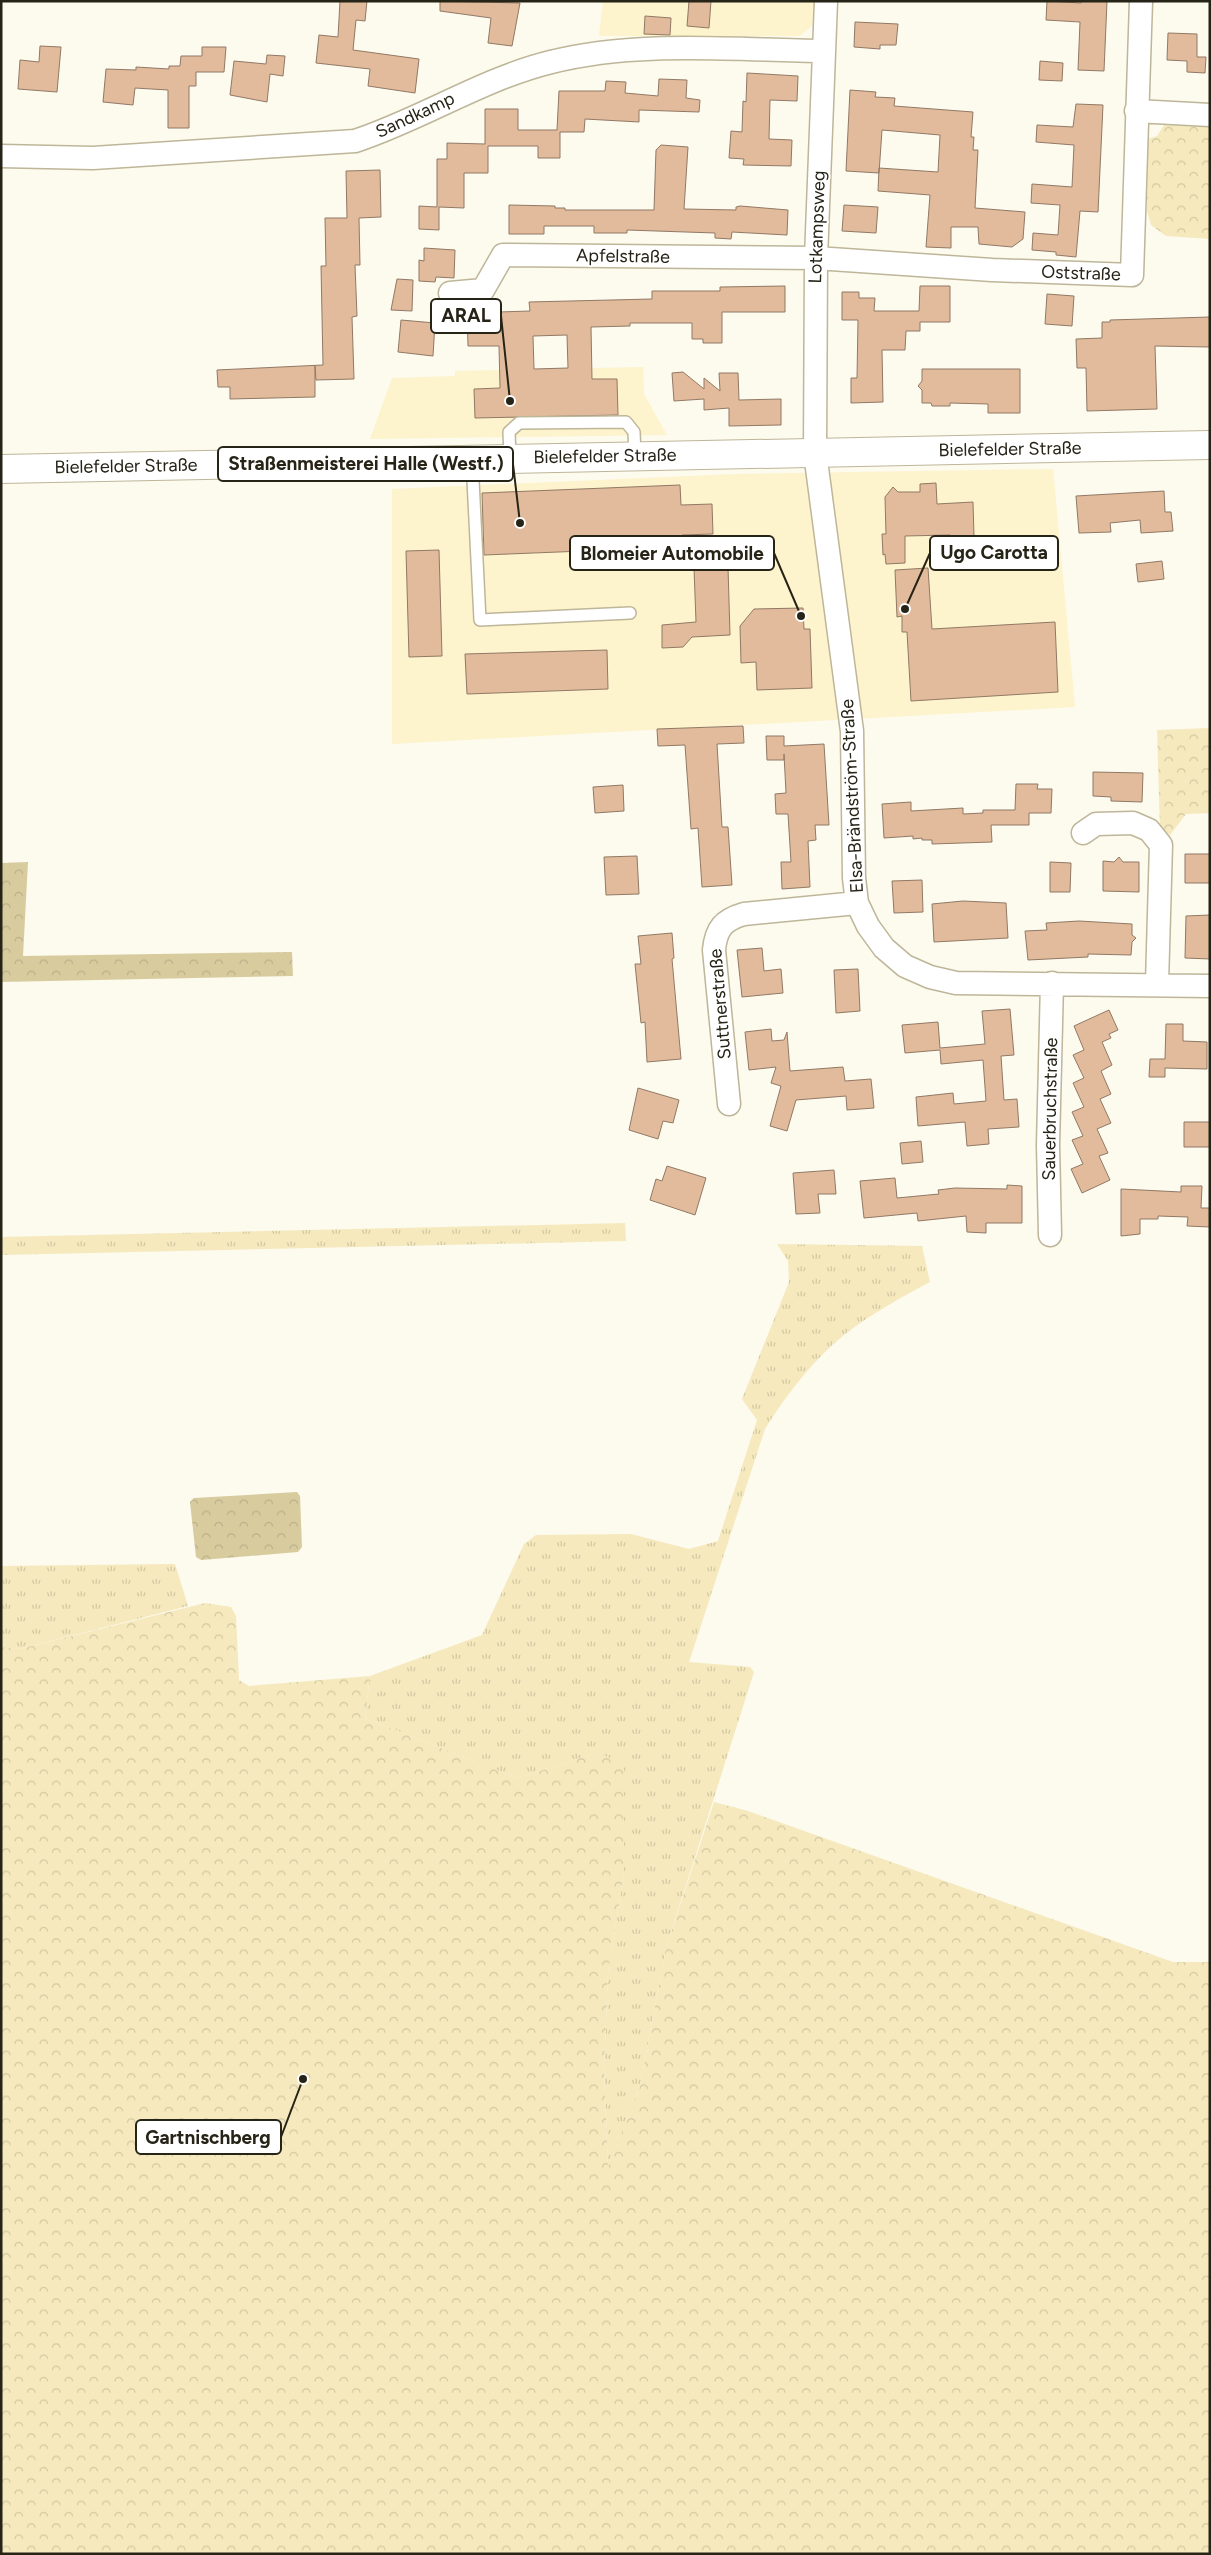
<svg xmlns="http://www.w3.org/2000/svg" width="1211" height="2555" font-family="Figtree,sans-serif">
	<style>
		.built { fill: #fdf3cc }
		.grass { fill: url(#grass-tufts) }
		.forest { fill: url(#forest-crowns) }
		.park { fill: url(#park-crowns) }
		.building { fill: #e1bb9b; stroke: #917965; fill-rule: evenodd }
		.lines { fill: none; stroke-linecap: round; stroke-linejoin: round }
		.service-casing { stroke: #beb699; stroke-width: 14 }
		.minor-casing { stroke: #beb699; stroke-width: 25 }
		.tertiary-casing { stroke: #beb699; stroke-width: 30 }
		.service { stroke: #fff; stroke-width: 11 }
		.minor { stroke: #fff; stroke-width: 22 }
		.tertiary { stroke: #fff; stroke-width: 28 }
		.labels { text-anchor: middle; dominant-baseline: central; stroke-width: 4; stroke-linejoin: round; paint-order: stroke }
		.street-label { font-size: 18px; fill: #262317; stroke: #fff }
		.leader { fill: none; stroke: #262317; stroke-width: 2 }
		.callout-dot { fill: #262317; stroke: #fff; stroke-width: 2 }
		.callout { fill: #fff; stroke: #262317; stroke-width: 2 }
		.callout-label { font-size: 19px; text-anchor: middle; font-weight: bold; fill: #262317 }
	</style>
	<defs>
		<pattern id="grass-tufts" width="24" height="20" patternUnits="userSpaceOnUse" patternTransform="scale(1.25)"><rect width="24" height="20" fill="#f5e9bd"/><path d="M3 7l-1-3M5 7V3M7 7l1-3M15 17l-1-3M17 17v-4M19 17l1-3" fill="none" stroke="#d2c8a2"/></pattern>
		<pattern id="forest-crowns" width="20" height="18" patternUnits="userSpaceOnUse" patternTransform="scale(1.25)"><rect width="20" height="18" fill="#d8cc9f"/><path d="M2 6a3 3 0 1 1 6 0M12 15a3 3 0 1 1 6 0" fill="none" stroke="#b9af88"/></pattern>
		<pattern id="park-crowns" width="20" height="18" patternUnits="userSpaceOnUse" patternTransform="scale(1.25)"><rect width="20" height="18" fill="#f5e9bd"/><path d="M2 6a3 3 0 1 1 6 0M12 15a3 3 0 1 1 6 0" fill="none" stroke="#d2c8a2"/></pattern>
	</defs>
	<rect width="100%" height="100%" fill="#fdfaee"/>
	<!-- built -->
	<path class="built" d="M 603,1 L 814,1 L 813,25 L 800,36 L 599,36 Z
		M 643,367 L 644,394 L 667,435 L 370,439 L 392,378 L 455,376 L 455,371 Z
		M 1053,469 L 1075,707 L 392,744 L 392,489 L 734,474 Z"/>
	<!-- grass -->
	<path class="grass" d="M 625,1223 L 626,1241 L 1,1255 L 1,1237 Z
		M 777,1244 L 922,1246 L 930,1282 C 900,1298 871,1314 844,1335 C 813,1360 786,1395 765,1429 L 689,1662 L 750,1667 L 754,1672 L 666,1948 L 640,2086 L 608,2168 L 604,2071 L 608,1973 L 624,1873 L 597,1753 L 517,1778 L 365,1718 L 370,1676 L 482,1635 L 524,1544 L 536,1535 L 631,1534 L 689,1549 L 718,1541 L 757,1420 L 742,1399 L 789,1282 L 788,1261 Z
		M 175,1564 L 188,1606 L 19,1649 L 1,1647 L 1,1566 Z"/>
	<!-- forest -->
	<path class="forest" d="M 28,862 L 23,956 L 292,952 L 293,976 L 1,982 L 1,863 Z
		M 297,1492 L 300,1496 L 302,1547 L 298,1552 L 201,1560 L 196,1557 L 190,1502 L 194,1498 Z"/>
	<!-- park -->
	<path class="park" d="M 1166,122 L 1210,125 L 1210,239 L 1166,236 L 1151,225 L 1147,211 L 1148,139 L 1157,136 Z
		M 1210,728 L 1210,813 L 1186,814 L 1170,835 L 1160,829 L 1157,730 Z
		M 205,1603 L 231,1607 L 236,1616 L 239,1680 L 249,1686 L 370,1676 L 365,1718 L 517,1778 L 597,1753 L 624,1763 L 624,1873 L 608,1973 L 604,2071 L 608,2167 L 640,2086 L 666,1948 L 714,1802 L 748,1811 L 1173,1962 L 1210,1962 L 1210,2554 L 1,2554 L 1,1647 L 19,1649 Z"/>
	<!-- building -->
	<path class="building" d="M 340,1 L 367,1 L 365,21 L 356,20 L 353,50 L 419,59 L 415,93 L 368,86 L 370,69 L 316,63 L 319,35 L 338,37 Z
		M 440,1 L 520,3 L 512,46 L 488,43 L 491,18 L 440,11 Z
		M 689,1 L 711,1 L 709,28 L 687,26 Z
		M 1047,1 L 1081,3 L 1081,1 L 1107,1 L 1104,71 L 1078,70 L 1080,22 L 1046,20 Z
		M 645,16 L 671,18 L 670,35 L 644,34 Z
		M 855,22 L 898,24 L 896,45 L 880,45 L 880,49 L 854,47 Z
		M 1168,33 L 1197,34 L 1197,57 L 1206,57 L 1205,73 L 1187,72 L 1187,61 L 1167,60 Z
		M 40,46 L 61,47 L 57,92 L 18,89 L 20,60 L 39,62 Z
		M 202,47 L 226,47 L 224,72 L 196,72 L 196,86 L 189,86 L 189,128 L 168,128 L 168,90 L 135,88 L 133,105 L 103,102 L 106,69 L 136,70 L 136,67 L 169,69 L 169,66 L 180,66 L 181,56 L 202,56 Z
		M 267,55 L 285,56 L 283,76 L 270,74 L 267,102 L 230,95 L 234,61 L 266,64 Z
		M 1040,61 L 1063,63 L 1062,81 L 1039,80 Z
		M 747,73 L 798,76 L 797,101 L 770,100 L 769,139 L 792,140 L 791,166 L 743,165 L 744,159 L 729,158 L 731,131 L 742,132 L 743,101 L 746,102 Z
		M 659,79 L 687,80 L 686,98 L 700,100 L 699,112 L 639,110 L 639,122 L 585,119 L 584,132 L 560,132 L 560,158 L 538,158 L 538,146 L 488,146 L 488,173 L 464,173 L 464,208 L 439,207 L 439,230 L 419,229 L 419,206 L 437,207 L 437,159 L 447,159 L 447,143 L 485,144 L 485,109 L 518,109 L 518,130 L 557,130 L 559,91 L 605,91 L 606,81 L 626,82 L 625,93 L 658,96 Z
		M 850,90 L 876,92 L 875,97 L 895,98 L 894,106 L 973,112 L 971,137 L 974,137 L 973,150 L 978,150 L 975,208 L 1025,212 L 1023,239 L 1012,247 L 979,244 L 978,227 L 951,227 L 951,248 L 926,247 L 930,195 L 878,191 L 879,168 L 938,172 L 940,135 L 882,130 L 879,173 L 846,171 Z
		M 1076,104 L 1103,105 L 1098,212 L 1080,211 L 1076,257 L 1056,255 L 1056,252 L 1032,250 L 1033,233 L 1058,235 L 1060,205 L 1031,203 L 1032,184 L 1072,187 L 1074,145 L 1036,142 L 1037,125 L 1073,127 Z
		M 661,145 L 688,147 L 684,209 L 736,210 L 736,207 L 740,206 L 788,210 L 787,235 L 732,232 L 731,239 L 715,238 L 715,233 L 627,230 L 627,233 L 594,233 L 594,226 L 544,226 L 544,234 L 509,234 L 509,205 L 555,206 L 555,208 L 565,208 L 565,210 L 654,210 L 656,150 Z
		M 380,170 L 381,217 L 359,218 L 360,265 L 355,265 L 357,316 L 352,317 L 354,379 L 316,380 L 315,366 L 315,397 L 230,399 L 230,387 L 218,387 L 217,370 L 323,365 L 321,266 L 326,266 L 325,218 L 347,218 L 346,171 Z
		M 844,205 L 878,207 L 876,233 L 842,231 Z
		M 424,248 L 455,250 L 454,278 L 436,277 L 435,282 L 419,281 L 419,260 L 424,261 Z
		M 397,279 L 413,280 L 412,311 L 391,310 Z
		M 785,286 L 785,312 L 722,312 L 722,343 L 703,343 L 703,339 L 692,339 L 692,323 L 630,323 L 630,326 L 591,327 L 592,379 L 617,379 L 618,415 L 475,418 L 474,389 L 500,388 L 499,346 L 468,346 L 467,313 L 530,311 L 529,302 L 652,299 L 652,291 L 720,291 L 720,287 ZM 567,335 L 568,368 L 534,369 L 533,336 Z
		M 920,286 L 950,286 L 950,322 L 920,322 L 920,331 L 906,331 L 905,350 L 882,350 L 883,402 L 851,403 L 851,378 L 857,378 L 858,320 L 842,320 L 842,292 L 859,292 L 859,298 L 875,298 L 874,311 L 919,311 Z
		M 1047,294 L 1074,296 L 1072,326 L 1045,324 Z
		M 1210,317 L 1210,347 L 1155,346 L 1157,409 L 1087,411 L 1086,368 L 1077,368 L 1076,339 L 1102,338 L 1102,322 L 1110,322 L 1110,320 Z
		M 401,320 L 435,323 L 433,356 L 398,352 Z
		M 922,369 L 1020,369 L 1020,413 L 988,413 L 988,404 L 950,403 L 950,406 L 932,406 L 931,403 L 922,403 L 922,390 L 918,386 L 922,381 Z
		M 683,372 L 704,389 L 704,378 L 720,391 L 719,373 L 738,373 L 739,400 L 781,399 L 781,425 L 729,426 L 729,408 L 704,410 L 704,399 L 674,401 L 672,373 Z
		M 936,483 L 937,504 L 973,502 L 974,537 L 950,538 L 950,535 L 905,536 L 905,563 L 886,564 L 885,554 L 883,555 L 882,534 L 886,534 L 885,497 L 893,487 L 898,492 L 920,492 L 920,484 Z
		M 680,485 L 681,505 L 712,504 L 713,534 L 682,535 L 683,547 L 484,555 L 482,493 Z
		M 1164,491 L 1165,512 L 1171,512 L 1173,531 L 1141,533 L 1140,520 L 1110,523 L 1111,532 L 1079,533 L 1076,496 Z
		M 439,550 L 442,656 L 409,657 L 406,551 Z
		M 1162,561 L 1164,579 L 1138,582 L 1136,564 Z
		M 728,567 L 730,635 L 692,637 L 683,647 L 662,648 L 662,625 L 696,622 L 694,568 Z
		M 928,568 L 932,629 L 1055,622 L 1058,692 L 911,701 L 907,632 L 902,632 L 902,616 L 897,617 L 895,570 Z
		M 803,608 L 804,629 L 810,629 L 812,688 L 757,690 L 756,662 L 741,663 L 740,626 L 754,609 Z
		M 607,650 L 608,689 L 467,694 L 465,654 Z
		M 743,726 L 744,743 L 717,744 L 722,827 L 728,827 L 732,885 L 702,887 L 698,828 L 691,829 L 685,745 L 658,746 L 657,729 Z
		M 766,736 L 784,736 L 784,746 L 824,744 L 829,825 L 815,825 L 816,840 L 808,841 L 810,887 L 782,889 L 781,862 L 791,862 L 788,814 L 776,814 L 775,794 L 786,793 L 784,754 L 784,760 L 767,760 Z
		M 1093,772 L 1143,773 L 1142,802 L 1111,801 L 1111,797 L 1093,796 Z
		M 1016,784 L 1038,784 L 1037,789 L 1052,789 L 1051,813 L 1029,813 L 1029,825 L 991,825 L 992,842 L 932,844 L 932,840 L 922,840 L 922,838 L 913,839 L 913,836 L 884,838 L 882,804 L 911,802 L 911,811 L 963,808 L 963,814 L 983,813 L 983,810 L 1015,810 Z
		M 623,785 L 624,811 L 595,813 L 593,787 Z
		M 1185,854 L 1210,854 L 1210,883 L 1185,883 Z
		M 637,856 L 639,894 L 606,895 L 604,857 Z
		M 1119,857 L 1123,862 L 1139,862 L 1139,892 L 1103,891 L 1103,861 L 1114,862 Z
		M 1050,862 L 1071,863 L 1070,892 L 1050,892 Z
		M 922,880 L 923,912 L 894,913 L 892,881 Z
		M 963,901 L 1006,903 L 1008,938 L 934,942 L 932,904 Z
		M 1210,915 L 1210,959 L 1185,958 L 1186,916 Z
		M 1079,921 L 1132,924 L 1132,935 L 1136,938 L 1132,942 L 1131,955 L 1088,954 L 1088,957 L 1028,960 L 1025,931 L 1047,930 L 1046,923 Z
		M 672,933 L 674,958 L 672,959 L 681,1059 L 647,1062 L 645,1022 L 641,1023 L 635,964 L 641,964 L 638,936 Z
		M 762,948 L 764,971 L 781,969 L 783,993 L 742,997 L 737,950 Z
		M 858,969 L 860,1011 L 836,1013 L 834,970 Z
		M 1010,1009 L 1014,1055 L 1001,1056 L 1004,1100 L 1017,1099 L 1019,1127 L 988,1129 L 989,1144 L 967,1146 L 965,1122 L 918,1126 L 916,1097 L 953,1093 L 954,1104 L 986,1101 L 983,1060 L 941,1064 L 940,1050 L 905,1053 L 902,1025 L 938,1022 L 940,1048 L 985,1044 L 982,1011 Z
		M 1109,1010 L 1118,1030 L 1109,1034 L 1111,1038 L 1102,1042 L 1112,1065 L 1101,1071 L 1111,1094 L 1100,1099 L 1111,1123 L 1097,1129 L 1108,1153 L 1099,1156 L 1110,1180 L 1082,1193 L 1071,1169 L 1083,1164 L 1072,1140 L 1083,1136 L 1072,1112 L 1084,1107 L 1073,1083 L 1084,1078 L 1073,1055 L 1084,1050 L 1074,1026 Z
		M 1166,1024 L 1183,1024 L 1183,1041 L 1207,1042 L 1207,1069 L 1165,1068 L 1165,1077 L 1149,1077 L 1150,1059 L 1165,1059 Z
		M 771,1029 L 772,1041 L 784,1040 L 787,1032 L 790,1071 L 843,1067 L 845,1081 L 871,1079 L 874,1108 L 847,1110 L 846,1096 L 796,1100 L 787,1131 L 770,1126 L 781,1086 L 771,1083 L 776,1067 L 749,1070 L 745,1032 Z
		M 638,1088 L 679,1100 L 673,1123 L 663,1121 L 658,1139 L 629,1130 Z
		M 1184,1122 L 1210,1122 L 1210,1147 L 1184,1147 Z
		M 921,1141 L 923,1162 L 902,1164 L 900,1143 Z
		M 667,1166 L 706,1178 L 695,1215 L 650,1200 L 656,1179 L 662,1181 Z
		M 834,1170 L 836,1194 L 818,1194 L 820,1213 L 796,1214 L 793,1173 Z
		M 895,1178 L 897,1198 L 939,1194 L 938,1190 L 955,1188 L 1007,1189 L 1007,1185 L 1022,1186 L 1022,1223 L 986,1223 L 986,1233 L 967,1232 L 966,1216 L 918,1221 L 917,1213 L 864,1218 L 860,1181 Z
		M 1181,1186 L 1202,1186 L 1201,1208 L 1210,1208 L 1210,1227 L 1187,1226 L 1188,1217 L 1158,1216 L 1158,1219 L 1140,1219 L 1140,1234 L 1121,1236 L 1121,1189 L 1181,1192 Z"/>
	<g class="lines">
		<defs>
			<path id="service" d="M 510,458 L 509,432 L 519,423 L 626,422 L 634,432 L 635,455
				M 472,460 L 480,620 L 630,613"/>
			<path id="minor" d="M 826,1 L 816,258 L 815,453 L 852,731 L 854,878 L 857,903 L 868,926 L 884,948 L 905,966 L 930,977 L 956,983 L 1210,986
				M 1136,111 L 1210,115
				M 1,156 L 93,158 L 355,141 C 422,119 482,79 551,62 C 637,40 735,50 823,51
				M 450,293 L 483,290 L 503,255 L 816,258 L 992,270 L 1132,275 L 1141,1
				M 1083,833 L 1096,824 L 1133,823 L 1149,830 L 1161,845 L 1157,983
				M 729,1104 L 714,950 C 716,929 723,920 744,914 L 857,903
				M 1050,1235 L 1048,1145 L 1052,983"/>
			<path id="tertiary" d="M 1,469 L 1210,445"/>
		</defs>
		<!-- service casing -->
		<use href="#service" class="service-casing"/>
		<!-- minor casing -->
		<use href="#minor" class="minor-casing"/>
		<!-- tertiary casing -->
		<use href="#tertiary" class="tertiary-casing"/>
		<!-- service -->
		<use href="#service" class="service"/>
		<!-- minor -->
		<use href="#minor" class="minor"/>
		<!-- tertiary -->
		<use href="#tertiary" class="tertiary"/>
	</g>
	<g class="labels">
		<!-- street labels -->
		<g class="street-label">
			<text transform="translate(415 115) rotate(-25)">Sandkamp</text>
			<text transform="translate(817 227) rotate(-88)">Lotkampsweg</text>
			<text transform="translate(623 256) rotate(1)">Apfelstraße</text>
			<text transform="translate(1081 273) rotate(2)">Oststraße</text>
			<text transform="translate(1010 449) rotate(-1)">Bielefelder Straße</text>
			<text transform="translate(605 456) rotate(-1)">Bielefelder Straße</text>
			<text transform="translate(126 466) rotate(-1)">Bielefelder Straße</text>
			<text transform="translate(852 796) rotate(-93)">Elsa-Brändström-Straße</text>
			<text transform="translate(720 1004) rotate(-95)">Suttnerstraße</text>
			<text transform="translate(1050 1109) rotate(-89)">Sauerbruchstraße</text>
		</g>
	</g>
	<!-- callouts -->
	<path class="leader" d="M510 401L501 316M520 523L513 464M905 609L930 553M801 616L774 553M303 2079L281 2137"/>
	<g class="callout-dot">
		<circle cx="510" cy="401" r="5"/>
		<circle cx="520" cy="523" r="5"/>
		<circle cx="905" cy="609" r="5"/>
		<circle cx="801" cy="616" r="5"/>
		<circle cx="303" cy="2079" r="5"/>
	</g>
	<g class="callout">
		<rect x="431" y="299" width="70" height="34" rx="5"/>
		<rect x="218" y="447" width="295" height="34" rx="5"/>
		<rect x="930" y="536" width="128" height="34" rx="5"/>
		<rect x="570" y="536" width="204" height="34" rx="5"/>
		<rect x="136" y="2120" width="145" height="34" rx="5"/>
	</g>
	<g class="callout-label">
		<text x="466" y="322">ARAL</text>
		<text x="366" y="470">Straßenmeisterei Halle (Westf.)</text>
		<text x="994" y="559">Ugo Carotta</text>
		<text x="672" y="560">Blomeier Automobile</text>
		<text x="208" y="2144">Gartnischberg</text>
	</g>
	<!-- border -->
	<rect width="1211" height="2555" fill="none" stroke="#262317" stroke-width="5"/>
</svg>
